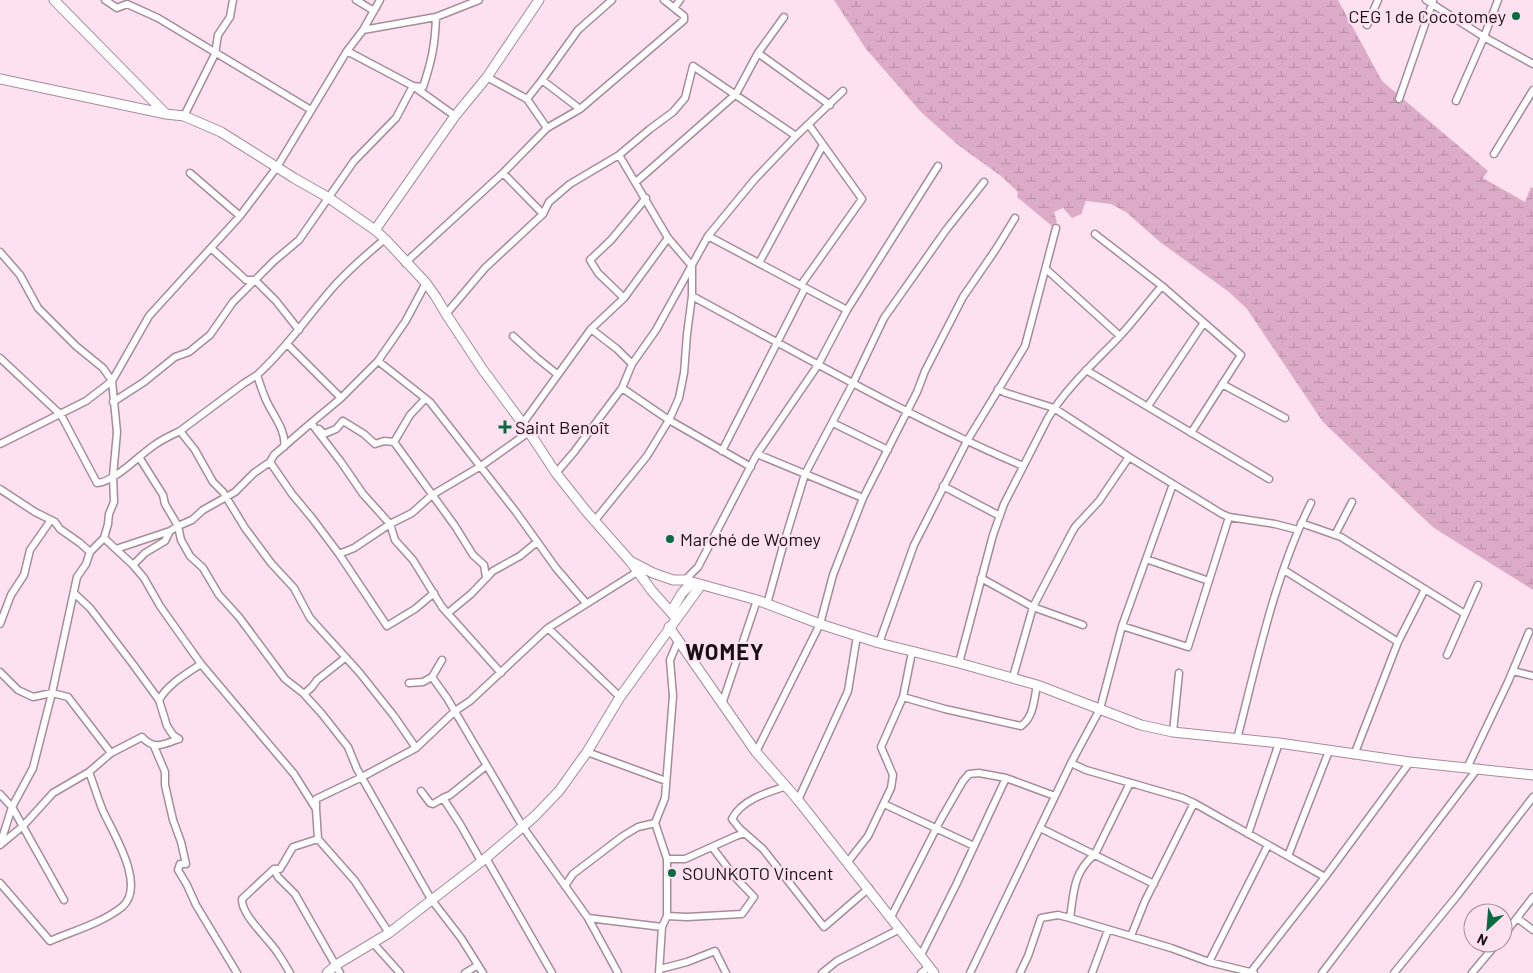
<svg xmlns="http://www.w3.org/2000/svg" width="1533" height="973" font-family="Barlow,sans-serif">
	<style>
		.wetland { fill: url(#wetland-marsh) }
		.lines { fill: none; stroke-linecap: round; stroke-linejoin: round }
		.street-casing { stroke: #a58c9a; stroke-width: 9 }
		.secondary-casing { stroke: #a58c9a; stroke-width: 11 }
		.street { stroke: #fff; stroke-width: 6 }
		.secondary { stroke: #fff; stroke-width: 9 }
		.poi-dot { fill: #096b41; stroke: #fde1f0; stroke-width: 2 }
		.labels { text-anchor: middle; dominant-baseline: central; stroke-width: 4.5; stroke-linejoin: round; paint-order: stroke }
		.poi-label { font-size: 18px; fill: #180f14; stroke: #fde1f0; text-anchor: start }
		.district-label { font-size: 22px; font-weight: bold; letter-spacing: 1px; fill: #180f14; stroke: #fde1f0 }
	</style>
	<defs>
		<pattern id="wetland-marsh" width="20" height="14" patternUnits="userSpaceOnUse" patternTransform="scale(1.25)"><rect width="20" height="14" fill="#dcabc7"/><path d="M1 5h8M5 5V1M11 12h8M15 12V8" fill="none" stroke="#bc92aa"/></pattern>
	</defs>
	<rect width="100%" height="100%" fill="#fde1f0"/>
	<!-- wetland -->
	<path class="wetland" d="M 834,0 L 1338,0 L 1382,81 L 1488,171 L 1483,178 L 1525,202 L 1531,187 L 1533,188 L 1533,590 L 1434,528 L 1421,516 L 1323,422 L 1247,309 L 1229,292 L 1160,242 L 1126,212 L 1111,204 L 1086,201 L 1081,214 L 1072,218 L 1063,208 L 1054,212 L 1057,222 L 1052,226 L 1017,197 L 1018,192 L 1001,176 L 958,145 L 921,112 L 866,49 Z"/>
	<g class="lines">
		<defs>
			<path id="street" d="M 105,0 L 117,8 L 127,4 L 158,18 L 311,110
				M 356,0 L 374,11
				M 1426,0 L 1484,37 L 1533,64
				M 674,8 L 680,0
				M 1367,25 L 1378,0
				M 363,30 L 436,17 L 479,0
				M 347,51 L 413,86 L 455,116
				M 758,53 L 830,105
				M 487,77 L 527,99 L 547,128
				M 542,80 L 580,109
				M 527,99 L 542,80 L 578,30 L 612,0
				M 1399,99 L 1433,1
				M 1456,101 L 1484,37 L 1498,0
				M 184,116 L 215,54 L 218,35 L 230,17 L 233,0
				M 1494,154 L 1533,90
				M 190,173 L 240,216
				M 503,173 L 543,214
				M 636,182 L 736,94 L 758,53 L 784,17
				M 1095,234 L 1162,286 L 1241,355 L 1191,433
				M 708,236 L 847,310
				M 211,248 L 246,280 L 255,280 L 276,301 L 299,330
				M 0,252 L 20,275 L 38,308 L 76,346 L 103,368 L 112,381 L 117,432 L 113,476 L 114,502 L 109,514 L 108,524 L 104,538 L 90,552 L 86,564 L 77,577 L 52,693 L 33,768 L 12,807 L 0,845
				M 405,263 L 503,173 L 547,128 L 580,109 L 684,20 L 684,16 L 664,0
				M 759,263 L 823,145
				M 1046,269 L 1120,336
				M 801,285 L 862,199 L 809,125
				M 692,296 C 801,355 909,417 1023,466
				M 624,298 L 598,273 L 590,260 L 611,240 L 646,198
				M 446,314 L 485,268 L 543,214 L 549,202 L 570,184 L 619,155 L 650,129 L 673,112 L 685,98 L 693,66 L 796,136
				M 591,329 L 617,349 L 632,364
				M 513,336 L 537,358 L 557,374
				M 287,344 L 341,398
				M 0,358 L 61,415 L 97,483 C 115,482 140,454 156,444 C 163,439 172,435 180,431 L 195,450 L 213,482 L 223,492 L 245,528 L 271,563 L 294,588 L 310,618 L 359,672 L 394,716 L 416,748
				M 378,361 L 430,402 L 516,512 L 556,568 L 586,603
				M 1086,370 L 1269,479
				M 1222,384 L 1285,418
				M 622,388 L 669,420 L 751,467
				M 998,389 L 1006,393 L 1054,408 L 1129,457 L 1222,514 L 1229,517 L 1275,524 L 1298,530
				M 113,402 L 144,382 L 175,357 L 189,352 L 210,335 L 233,302 L 274,261 L 299,240 L 354,161 L 396,118 L 413,86 L 423,87 C 432,60 435,45 436,17
				M 1148,406 L 1203,324
				M 311,423 L 341,398 L 378,361 L 405,322 L 426,283
				M 523,423 L 591,329 L 624,298 L 668,238
				M 833,423 L 888,450
				M 319,429 L 324,434 L 336,429 L 343,421 L 364,434 L 375,444 L 384,441 L 394,442 L 455,526 L 473,555 L 484,565 L 486,577
				M 180,431 L 243,384 L 257,375
				M 394,442 L 410,415 L 425,399
				M 0,444 L 86,401 L 112,381 L 149,316 L 240,216 L 277,167 L 347,51 L 363,30 L 380,0
				M 284,447 C 287,432 273,415 267,402 C 263,394 260,384 257,375 C 287,348 309,314 336,284 C 351,268 368,253 385,239
				M 722,451 L 805,288
				M 757,454 L 863,498
				M 270,462 L 292,494 L 312,518 L 339,554 L 387,626 L 415,609 L 434,593
				M 556,473 L 574,452 L 622,388 L 632,364 L 656,330 L 708,236 L 755,179 L 796,136 L 843,91
				M 943,486 L 1000,516
				M 0,489 L 35,512 L 55,522 L 60,529 L 80,543 L 90,552
				M 596,519 L 647,456 L 669,420 L 679,398 L 684,373 L 687,334 L 692,296 L 692,266 L 668,238 L 619,155
				M 1301,523 L 1341,537 L 1465,614
				M 1335,535 L 1352,502
				M 104,538 L 133,565 L 144,578 L 160,606 L 201,664 L 294,774 L 316,809 L 318,839 L 355,881 L 389,933
				M 116,549 L 170,531
				M 339,554 L 354,548 L 390,524 L 412,513 L 432,495 L 481,466 L 529,432
				M 1146,559 L 1209,581
				M 133,565 L 145,553 L 165,541 L 170,531 L 178,526 L 165,504 L 163,495 L 139,457
				M 1284,570 L 1398,642
				M 981,578 L 1033,607 L 1083,625
				M 685,580 L 698,567 L 757,454 L 818,365 L 847,310 L 938,166
				M 74,593 L 90,608 L 132,663 L 159,700 L 167,726 L 173,735 L 179,739
				M 767,604 L 783,546 L 805,474 L 853,383 L 884,318 L 946,230 L 984,182
				M 448,613 L 471,594 L 493,571 L 520,556 L 537,542
				M 0,624 L 11,595 L 24,575 L 30,550 L 51,520
				M 1122,626 L 1188,647 L 1229,517
				M 548,628 L 620,697
				M 879,643 L 914,545 L 967,441 L 1025,346 L 1056,228
				M 1447,655 L 1478,585
				M 442,660 L 432,677 L 447,698 L 523,827 L 588,918 L 618,973
				M 959,663 L 993,535 L 1004,504 L 1048,418 C 1067,387 1094,363 1119,337 C 1134,321 1147,303 1162,286
				M 1513,671 L 1533,676
				M 0,672 L 18,690 L 33,697 L 52,693 L 68,697 L 111,753
				M 1013,677 L 1033,607 L 1071,534 L 1075,527 L 1099,501 L 1129,457
				M 409,683 L 423,682 L 432,677
				M 304,694 L 312,687 L 317,680 L 345,658
				M 903,697 L 945,709 L 1021,726 C 1034,717 1034,699 1037,685
				M 159,700 C 168,684 186,674 201,664
				M 722,704 L 757,600
				M 1173,732 L 1179,673
				M 1237,739 C 1257,662 1275,574 1311,503
				M 154,746 L 165,772 L 165,785 L 173,820 L 181,842 L 186,864 L 180,864 L 178,870 L 187,885 L 196,905 L 237,973
				M 587,752 L 666,781
				M 756,752 L 820,624 L 833,575 L 863,498 L 917,392 L 925,371 L 963,297 L 996,249 L 1015,218
				M 1354,755 L 1398,642 L 1425,589
				M 1071,763 L 1086,770 L 1183,798 L 1194,803 L 1325,877
				M 1467,768 L 1508,682 L 1529,632
				M 787,786 C 768,792 741,800 732,819 L 740,829 L 763,849 L 824,927 L 869,888
				M 421,791 L 430,803 L 433,804 L 443,798
				M 0,794 L 12,807 L 64,900
				M 798,800 L 848,691 L 857,636
				M 884,804 L 974,846
				M 316,809 L 316,799 L 362,777 L 416,748 L 455,711 L 470,701 L 548,628 L 637,572
				M 1040,828 L 1154,884
				M 1248,834 L 1279,743
				M 0,845 L 23,826 L 53,793 L 89,772 L 111,753 L 142,737 C 155,751 163,744 179,739
				M 1288,856 L 1329,751
				M 486,858 L 552,973
				M 667,859 L 685,859 L 736,836 L 745,833
				M 481,861 L 460,824 L 443,798 L 450,795 L 486,766
				M 847,863 L 868,836 L 891,788 L 893,775 L 881,747 L 903,697 L 912,652
				M 274,869 L 278,877 L 295,894 L 340,973
				M 0,883 L 50,941 C 73,931 102,923 122,907 C 147,886 113,833 103,811 C 98,799 94,785 89,772
				M 565,886 L 573,874 L 623,836 L 638,827 L 655,823
				M 667,916 L 687,917 L 742,914 L 754,897 L 734,876 L 712,847
				M 891,917 L 941,819 L 963,781 L 969,774 L 979,773 L 1006,778 L 1055,796
				M 588,918 L 662,927
				M 1070,918 C 1074,891 1073,873 1095,854 L 1130,783
				M 1517,918 L 1533,930
				M 1131,936 L 1145,901 L 1194,803
				M 1503,936 L 1533,897
				M 373,943 L 400,973
				M 921,955 L 956,885 L 1006,778
				M 1209,962 L 1268,845
				M 660,969 L 687,962 L 715,951 L 726,973
				M 290,973 C 286,966 282,959 277,952 C 268,938 241,915 242,899 L 274,869 L 280,869 L 293,847 L 318,839
				M 465,973 L 478,965
				M 483,973 L 461,938 L 431,899 L 357,769 L 348,747 L 322,714 L 303,693 L 285,679 L 239,617 L 219,595 L 203,568 L 190,556 L 181,540 L 178,526 L 192,520 L 203,510 L 235,492 L 254,473 L 270,462 L 274,455 L 311,423 L 341,462 L 363,494 L 390,524 L 395,540 L 413,560 L 442,607 L 501,673
				M 659,973 L 662,927 L 667,916 L 667,859 L 655,823 L 665,798 L 673,696 L 670,660 L 678,641
				M 822,973 L 837,961 L 900,929
				M 921,973 L 929,967
				M 970,973 L 1071,763 L 1100,709 L 1122,626 L 1173,484
				M 1020,973 L 1028,956 L 1041,918 L 1058,915 L 1070,918 L 1171,948 L 1209,962 L 1254,973
				M 1092,973 L 1108,930
				M 1250,973 L 1325,877 L 1410,762
				M 1322,973 L 1478,768
				M 1394,973 L 1457,896 L 1533,797
				M 1472,973 L 1497,943"/>
			<path id="secondary" d="M 54,0 L 166,114
				M 0,79 L 166,114 L 184,116 L 221,132 L 294,178 L 329,198 L 375,230 L 385,239 L 426,283 L 436,297 L 446,314 L 483,370 L 529,432 L 556,473 L 586,511 L 630,561 L 652,591 L 676,618
				M 375,230 L 455,116 L 487,77 L 539,0
				M 630,561 L 653,573 L 673,580 L 685,580 L 757,600 L 820,624 L 879,643 L 959,663 L 1037,685 L 1141,725 L 1173,732 L 1279,743 L 1410,762 L 1533,775
				M 671,612 L 682,593 L 692,583
				M 669,627 L 756,752 L 798,800 L 934,973
				M 327,973 L 336,965 L 389,933 L 486,858 L 535,816 L 559,791 L 587,752 L 620,697 L 701,585"/>
		</defs>
		<!-- street casing -->
		<use href="#street" class="street-casing"/>
		<!-- secondary casing -->
		<use href="#secondary" class="secondary-casing"/>
		<!-- street -->
		<use href="#street" class="street"/>
		<!-- secondary -->
		<use href="#secondary" class="secondary"/>
	</g>
	<!-- markers -->
	<g class="poi-dot">
		<circle cx="1516" cy="16" r="5"/>
		<path d="M502.5 419.5h5v5h5v5h-5v5h-5v-5h-5v-5h5z"/>
		<circle cx="670" cy="539" r="5"/>
		<circle cx="672" cy="873" r="5"/>
	</g>
	<g class="labels">
		<!-- poi labels -->
		<g class="poi-label">
			<text x="1506" y="16" text-anchor="end">CEG 1 de Cocotomey</text>
			<text x="515" y="427">Saint Benoît</text>
			<text x="680" y="539">Marché de Womey</text>
			<text x="682" y="873">SOUNKOTO Vincent</text>
		</g>
		<!-- district labels -->
		<g class="district-label">
			<text x="725" y="651">WOMEY</text>
		</g>
	</g>
	<!-- north arrow -->
	<g transform="translate(1488 928) rotate(206)"><circle r="24" fill="#fde1f0" stroke="#a18d98"/>
	<path d="M0-4L9 19L0 12L-9 19Z" fill="#096b41"/>
	<text y="-8" font-size="14" font-weight="bold" text-anchor="middle" fill="#180f14">N</text>
	</g>
</svg>
